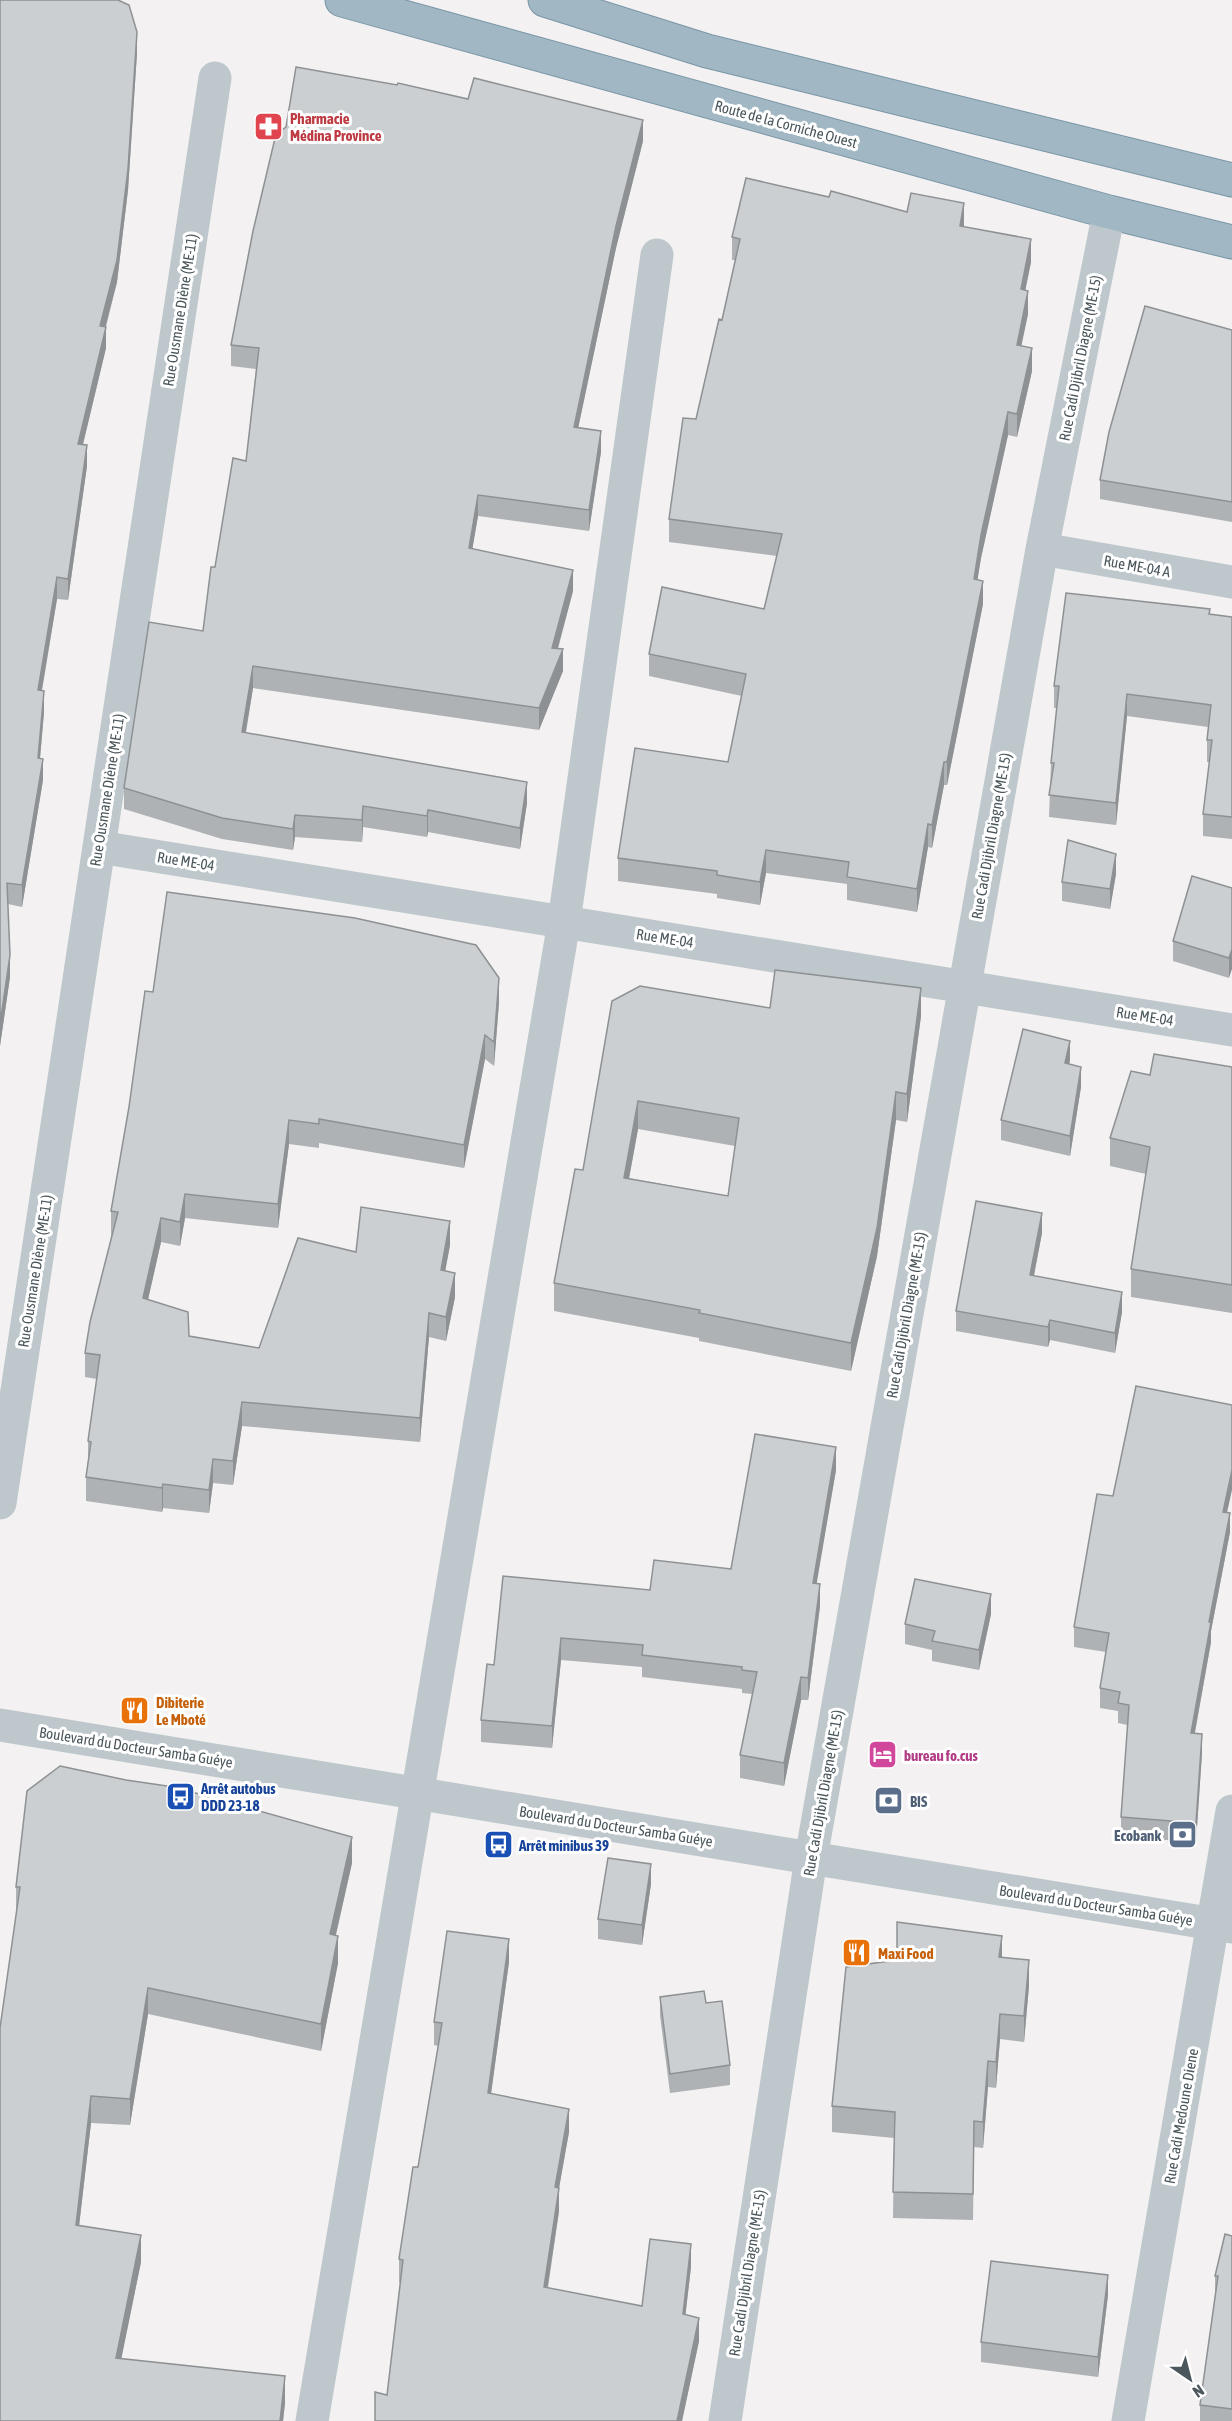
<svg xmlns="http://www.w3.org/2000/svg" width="1232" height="2421" font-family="'Asap Condensed',sans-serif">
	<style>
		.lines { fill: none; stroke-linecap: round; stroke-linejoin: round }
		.trunk-casing { stroke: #7995a6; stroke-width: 35 }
		.minor { stroke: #bec7cc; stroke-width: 33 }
		.trunk { stroke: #a1b7c3; stroke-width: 33 }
		.wall { fill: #afb2b5; fill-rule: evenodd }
		.shaded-wall { fill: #8e9193 }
		.building { fill: #cbcfd2; stroke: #8e9193; stroke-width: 1.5; fill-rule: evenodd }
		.labels { text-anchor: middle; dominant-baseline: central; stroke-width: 6; stroke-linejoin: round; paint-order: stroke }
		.health-label { font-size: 15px; font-weight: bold; fill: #be3a42; stroke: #fff; text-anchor: start }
		.street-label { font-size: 15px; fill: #4b575c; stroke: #fff }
		.food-label { font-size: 15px; font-weight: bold; fill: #c56008; stroke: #fff; text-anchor: start }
		.hotel-label { font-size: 15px; font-weight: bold; fill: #b23c85; stroke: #fff; text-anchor: start }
		.transit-label { font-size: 15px; font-weight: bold; fill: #164399; stroke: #fff; text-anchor: start }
		.service-label { font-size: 15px; font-weight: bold; fill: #4e5e75; stroke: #fff; text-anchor: start }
	</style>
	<rect width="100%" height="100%" fill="#f3f1f1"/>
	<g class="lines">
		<defs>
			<path id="trunk" d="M 342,0 L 1109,212 L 1232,242
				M 545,0 L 707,51 L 1232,180"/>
		</defs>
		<!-- trunk casing -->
		<use href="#trunk" class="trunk-casing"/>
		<!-- minor -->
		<path class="minor" d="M 1042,549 L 1232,582
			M 99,847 L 1232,1030
			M 0,1503 L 215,78
			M 0,1725 L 1232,1927
			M 312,2421 L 564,922 L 657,255
			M 725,2421 L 811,1858 L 1042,549 L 1109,212
			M 1128,2421 L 1232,1811"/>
		<!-- trunk -->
		<use href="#trunk" class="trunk"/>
	</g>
	<!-- wall -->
	<path class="wall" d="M 0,0 L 137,53 L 128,190 L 117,282 L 106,327 L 106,348 L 83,444 L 87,466 L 68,600 L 57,599 L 42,691 L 44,712 L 40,759 L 43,780 L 22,907 L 8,904 L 10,977 L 0,1046 Z
		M 643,141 L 616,248 L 578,428 L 601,452 L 589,531 L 478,516 L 472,549 L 573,591 L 558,649 L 563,671 L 539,730 L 253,688 L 246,733 L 527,803 L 520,849 L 428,832 L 427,837 L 363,827 L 362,842 L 295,837 L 293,850 L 222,839 L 124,809 L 124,788 L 203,631 L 215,567 L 246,461 L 256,369 L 231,366 L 231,345 Z
		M 829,197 L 907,212 L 964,227 L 1031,262 L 1025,290 L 1028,314 L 1021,345 L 1032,371 L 1017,437 L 1008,435 L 981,558 L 977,580 L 983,604 L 947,785 L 944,785 L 932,848 L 928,847 L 917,912 L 847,900 L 847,884 L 766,873 L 760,905 L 717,898 L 717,894 L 618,881 L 618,858 L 728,762 L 742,696 L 649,676 L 649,654 L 764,609 L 777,556 L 669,542 L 669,519 L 722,320 L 735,260 L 732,260 L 732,237 Z
		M 1232,330 L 1232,522 L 1100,499 L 1100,480 Z
		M 1210,614 L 1232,617 L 1232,839 L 1203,836 L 1203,814 L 1210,762 L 1207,762 L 1207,740 L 1208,727 L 1127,716 L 1116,825 L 1049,817 L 1051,763 L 1057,708 L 1054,708 L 1054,686 Z
		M 1116,874 L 1110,909 L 1062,901 L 1062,882 Z
		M 1232,888 L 1229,978 L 1173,961 L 1173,941 Z
		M 153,992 L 499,1002 L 494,1066 L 485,1059 L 464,1168 L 319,1143 L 319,1148 L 289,1144 L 278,1228 L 185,1218 L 180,1246 L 161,1242 L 148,1299 L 189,1336 L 259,1348 L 356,1252 L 450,1245 L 445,1271 L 455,1297 L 446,1341 L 429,1337 L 420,1442 L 242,1426 L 233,1485 L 213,1483 L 209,1513 L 163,1508 L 162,1512 L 86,1501 L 86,1477 L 88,1460 L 88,1441 L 97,1379 L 85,1377 L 85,1353 L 112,1235 L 111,1235 L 111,1211 L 129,1107 Z
		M 612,1001 L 770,1008 L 921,1016 L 907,1122 L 896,1120 L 877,1256 L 851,1371 L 699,1341 L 699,1338 L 554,1311 L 554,1283 L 583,1170 ZM 638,1129 L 735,1146 L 728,1196 L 629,1178 Z
		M 1070,1060 L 1069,1064 L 1081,1087 L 1070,1156 L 1001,1140 L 1001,1120 Z
		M 1232,1067 L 1232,1313 L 1131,1297 L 1131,1269 L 1146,1174 L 1110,1166 L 1110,1138 L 1150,1075 Z
		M 1042,1233 L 1034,1276 L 1122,1312 L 1115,1353 L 1050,1340 L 1048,1347 L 956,1331 L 956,1311 Z
		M 836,1470 L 816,1583 L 820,1606 L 808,1700 L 801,1700 L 784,1786 L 740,1778 L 740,1755 L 752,1694 L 742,1693 L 742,1689 L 642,1677 L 642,1667 L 561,1660 L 552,1748 L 481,1742 L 481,1720 L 494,1665 L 650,1590 L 731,1569 Z
		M 1227,1512 L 1230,1532 L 1211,1631 L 1211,1642 L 1195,1733 L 1202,1753 L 1196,1842 L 1121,1837 L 1121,1817 L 1128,1725 L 1118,1723 L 1118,1711 L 1100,1708 L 1100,1688 L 1106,1652 L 1074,1647 L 1074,1627 Z
		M 991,1614 L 979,1670 L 932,1661 L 932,1650 L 905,1644 L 905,1624 Z
		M 352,1863 L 336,1935 L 338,1963 L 321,2051 L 148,2014 L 130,2125 L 91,2123 L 79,2226 L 141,2262 L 121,2359 L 285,2403 L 283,2421 L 0,2421 L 16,1914 L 16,1887 Z
		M 651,1884 L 642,1945 L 598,1939 L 598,1919 Z
		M 1002,1958 L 1029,1986 L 1024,2042 L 1000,2039 L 996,2088 L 988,2087 L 983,2148 L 974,2147 L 973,2220 L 893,2218 L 894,2138 L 832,2132 L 832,2106 Z
		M 509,1962 L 491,2093 L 569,2132 L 559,2188 L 559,2211 L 548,2288 L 642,2306 L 691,2267 L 685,2315 L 699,2341 L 682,2421 L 375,2421 L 387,2395 L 400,2283 L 399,2282 L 399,2259 L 418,2167 L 438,2046 L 434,2045 L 434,2022 Z
		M 660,1997 L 706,2003 L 730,2065 L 730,2085 L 670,2093 L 660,2016 Z
		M 1232,2236 L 1232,2421 L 1200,2421 L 1200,2405 L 1215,2295 L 1215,2276 Z
		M 1108,2295 L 1098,2377 L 981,2362 L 981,2342 Z"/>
	<!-- shaded-wall -->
	<path class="shaded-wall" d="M 137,32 L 137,53 L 128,190 L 117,282 L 100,347 L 100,326 Z
		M 643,120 L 643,141 L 616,248 L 574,448 L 574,427 L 616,226 Z
		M 964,203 L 964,226 L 960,249 L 960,226 Z
		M 1031,239 L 1031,262 L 1021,312 L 1021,289 Z
		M 1028,291 L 1028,314 L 1017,367 L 1017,345 Z
		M 106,327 L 106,348 L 78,465 L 78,444 Z
		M 1032,348 L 1032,371 L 1017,437 L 1017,414 Z
		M 1008,412 L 1008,435 L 981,558 L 974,602 L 974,579 L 981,535 Z
		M 601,431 L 601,452 L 589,531 L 589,510 Z
		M 87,445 L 87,466 L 68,600 L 68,579 Z
		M 478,495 L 478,516 L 469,569 L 469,548 Z
		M 573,570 L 573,591 L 552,669 L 552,648 Z
		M 57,577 L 57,599 L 38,712 L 38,690 Z
		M 983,581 L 983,604 L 947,785 L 947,762 Z
		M 563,649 L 563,671 L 539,730 L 539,708 Z
		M 253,666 L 253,688 L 242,753 L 242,732 Z
		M 44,691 L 44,712 L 38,780 L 38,758 Z
		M 1127,694 L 1127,716 L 1116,825 L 1116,803 Z
		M 43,759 L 43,780 L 22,907 L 22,885 Z
		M 944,762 L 944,785 L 932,848 L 932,825 Z
		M 527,782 L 527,803 L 520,849 L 520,828 Z
		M 363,806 L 363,827 L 362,842 L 362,820 Z
		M 428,810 L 428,832 L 427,837 L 427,816 Z
		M 295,815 L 295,837 L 293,850 L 293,829 Z
		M 928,824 L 928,847 L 917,912 L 917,889 Z
		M 766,850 L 766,873 L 760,905 L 760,882 Z
		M 1116,854 L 1116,874 L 1110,909 L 1110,889 Z
		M 1232,949 L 1232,969 L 1229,978 L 1229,958 Z
		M 10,955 L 10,977 L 0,1046 L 0,1024 Z
		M 499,978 L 499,1002 L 494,1066 L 494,1042 Z
		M 921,988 L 921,1016 L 907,1122 L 907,1094 Z
		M 485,1035 L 485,1059 L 464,1168 L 464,1145 Z
		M 1070,1041 L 1070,1060 L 1065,1083 L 1065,1063 Z
		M 1081,1067 L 1081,1087 L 1070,1156 L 1070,1136 Z
		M 896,1092 L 896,1120 L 877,1256 L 851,1371 L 851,1343 Z
		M 638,1101 L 638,1129 L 624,1206 L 624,1178 Z
		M 289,1120 L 289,1144 L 278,1228 L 278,1204 Z
		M 185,1194 L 185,1218 L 180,1246 L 180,1222 Z
		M 1042,1213 L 1042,1233 L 1030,1295 L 1030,1275 Z
		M 161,1218 L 161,1242 L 143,1322 L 143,1298 Z
		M 450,1221 L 450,1245 L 441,1294 L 441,1270 Z
		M 455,1273 L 455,1297 L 446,1341 L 446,1317 Z
		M 1122,1292 L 1122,1312 L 1115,1353 L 1115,1333 Z
		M 429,1313 L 429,1337 L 420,1442 L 420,1418 Z
		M 1050,1320 L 1050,1340 L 1048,1347 L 1048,1327 Z
		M 242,1402 L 242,1426 L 233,1485 L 233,1461 Z
		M 836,1447 L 836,1470 L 813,1605 L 813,1583 Z
		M 213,1459 L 213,1483 L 209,1513 L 209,1490 Z
		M 1232,1470 L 1232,1490 L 1223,1531 L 1223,1512 Z
		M 163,1484 L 163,1508 L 162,1512 L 162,1488 Z
		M 1230,1513 L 1230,1532 L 1211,1631 L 1211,1642 L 1191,1753 L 1191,1733 L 1209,1622 Z
		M 820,1584 L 820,1606 L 808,1700 L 808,1678 Z
		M 991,1594 L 991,1614 L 979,1670 L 979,1650 Z
		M 561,1638 L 561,1660 L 552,1748 L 552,1726 Z
		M 801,1677 L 801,1700 L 784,1786 L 784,1763 Z
		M 1202,1734 L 1202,1753 L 1196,1842 L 1196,1823 Z
		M 352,1837 L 352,1863 L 330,1960 L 330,1934 Z
		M 651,1864 L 651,1884 L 642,1945 L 642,1925 Z
		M 338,1936 L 338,1963 L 321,2051 L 321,2024 Z
		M 1002,1936 L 1002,1962 L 999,1957 Z
		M 509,1939 L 509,1962 L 488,2116 L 488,2093 Z
		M 1029,1960 L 1029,1986 L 1024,2042 L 1024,2016 Z
		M 148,1988 L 148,2014 L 130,2125 L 130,2099 Z
		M 1000,2014 L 1000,2039 L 996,2088 L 996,2062 Z
		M 988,2061 L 988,2087 L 983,2148 L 983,2122 Z
		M 91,2096 L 91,2123 L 76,2252 L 76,2225 Z
		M 569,2109 L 569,2132 L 559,2188 L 559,2211 L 544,2310 L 544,2287 L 555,2187 Z
		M 141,2235 L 141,2262 L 116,2385 L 116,2358 Z
		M 691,2244 L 691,2267 L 683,2337 L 683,2314 Z
		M 1108,2275 L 1108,2295 L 1098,2377 L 1098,2357 Z
		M 699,2318 L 699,2341 L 682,2421 L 677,2421 Z
		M 285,2376 L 285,2403 L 283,2421 L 280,2421 Z"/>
	<!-- building -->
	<path class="building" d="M 0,0 L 118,0 L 129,5 L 137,32 L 128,169 L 117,260 L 100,326 L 106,327 L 78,444 L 87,445 L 68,579 L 57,577 L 38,690 L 44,691 L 38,758 L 43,759 L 22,885 L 7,883 L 10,955 L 0,1024 Z
		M 296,67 L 397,85 L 398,83 L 468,99 L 474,78 L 643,120 L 616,226 L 574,427 L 601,431 L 589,510 L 478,495 L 469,548 L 573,570 L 552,648 L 563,649 L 539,708 L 253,666 L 242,732 L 527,782 L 520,828 L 428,810 L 427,816 L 363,806 L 362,820 L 295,815 L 293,829 L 222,818 L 124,788 L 149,622 L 203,631 L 211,567 L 215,567 L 233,458 L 246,461 L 259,348 L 231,345 L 253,231 L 276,134 L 286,127 Z
		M 746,178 L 829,197 L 831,191 L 907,212 L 911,193 L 964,203 L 960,226 L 1031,239 L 1021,289 L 1028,291 L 1017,345 L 1032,348 L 1017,414 L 1008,412 L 981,535 L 974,579 L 983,581 L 947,762 L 944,762 L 932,825 L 928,824 L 917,889 L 847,877 L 849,862 L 766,850 L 760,882 L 717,875 L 717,871 L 618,858 L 635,748 L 728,762 L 746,674 L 649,654 L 662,587 L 764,609 L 782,534 L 669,519 L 683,418 L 696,419 L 719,319 L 722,320 L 740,239 L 732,237 Z
		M 1145,306 L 1232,330 L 1232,502 L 1100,480 L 1109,432 Z
		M 1066,593 L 1210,609 L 1209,614 L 1232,617 L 1232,817 L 1203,814 L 1212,740 L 1207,740 L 1211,705 L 1127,694 L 1116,803 L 1049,795 L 1054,763 L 1051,763 L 1059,686 L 1054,686 Z
		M 1068,840 L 1116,854 L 1110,889 L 1062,882 Z
		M 1192,876 L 1232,888 L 1232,949 L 1229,958 L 1173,941 Z
		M 167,892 L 355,918 L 476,945 L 499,978 L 494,1042 L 485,1035 L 464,1145 L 319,1119 L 319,1124 L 289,1120 L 278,1204 L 185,1194 L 180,1222 L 161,1218 L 143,1298 L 188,1312 L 189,1336 L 259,1348 L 298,1238 L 356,1252 L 361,1207 L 450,1221 L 441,1270 L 455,1273 L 446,1317 L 429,1313 L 420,1418 L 242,1402 L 233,1461 L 213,1459 L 209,1490 L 163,1484 L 162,1488 L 86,1477 L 91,1442 L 88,1441 L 100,1355 L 85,1353 L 90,1322 L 118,1212 L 111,1211 L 129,1107 L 145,991 L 153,992 Z
		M 775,970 L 921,988 L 907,1094 L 896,1092 L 877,1228 L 851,1343 L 699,1313 L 700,1310 L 554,1283 L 575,1169 L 583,1170 L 612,1001 L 640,986 L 770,1008 ZM 638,1101 L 739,1118 L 728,1196 L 624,1178 Z
		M 1023,1029 L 1070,1041 L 1065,1063 L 1081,1067 L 1070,1136 L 1001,1120 Z
		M 1154,1054 L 1232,1067 L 1232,1285 L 1131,1269 L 1150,1147 L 1110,1138 L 1131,1071 L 1150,1075 Z
		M 976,1201 L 1042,1213 L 1030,1275 L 1122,1292 L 1115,1333 L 1050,1320 L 1048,1327 L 956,1311 Z
		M 1136,1386 L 1232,1405 L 1232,1470 L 1223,1512 L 1230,1513 L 1209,1622 L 1211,1622 L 1191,1733 L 1202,1734 L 1196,1823 L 1121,1817 L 1129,1705 L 1118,1703 L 1120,1692 L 1100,1688 L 1109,1633 L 1074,1627 L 1097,1494 L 1113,1496 Z
		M 755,1434 L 836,1447 L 813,1583 L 820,1584 L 808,1678 L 801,1677 L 784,1763 L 740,1755 L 757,1672 L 742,1670 L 742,1667 L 642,1655 L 643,1645 L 561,1638 L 552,1726 L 481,1720 L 487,1664 L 494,1665 L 503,1576 L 650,1590 L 654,1560 L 731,1569 Z
		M 915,1579 L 991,1594 L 979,1650 L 932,1641 L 935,1631 L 905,1624 Z
		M 60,1766 L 126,1780 L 174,1787 L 352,1837 L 330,1934 L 338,1936 L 321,2024 L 148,1988 L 130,2099 L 91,2096 L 76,2225 L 141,2235 L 116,2358 L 285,2376 L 280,2421 L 0,2421 L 0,2028 L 20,1887 L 16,1887 L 27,1791 Z
		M 608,1858 L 651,1864 L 642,1925 L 598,1919 Z
		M 897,1922 L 1002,1936 L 999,1957 L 1029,1960 L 1024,2016 L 1000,2014 L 996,2062 L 988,2061 L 983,2122 L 974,2121 L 973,2194 L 893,2192 L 895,2112 L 832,2106 L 846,1967 L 897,1960 Z
		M 447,1931 L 509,1939 L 488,2093 L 569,2109 L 555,2187 L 559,2188 L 544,2287 L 642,2306 L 650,2239 L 691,2244 L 683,2314 L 699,2318 L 677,2421 L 375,2421 L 375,2392 L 387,2395 L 403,2260 L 399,2259 L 413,2167 L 418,2167 L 442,2023 L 434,2022 Z
		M 704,1991 L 706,2003 L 722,2001 L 730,2065 L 670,2074 L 660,1997 Z
		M 1225,2234 L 1232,2236 L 1232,2409 L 1200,2405 L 1218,2276 L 1215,2276 Z
		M 991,2261 L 1108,2275 L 1098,2357 L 981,2342 Z"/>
	<!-- icons -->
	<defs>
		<symbol id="pharmacy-square" viewBox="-11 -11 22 22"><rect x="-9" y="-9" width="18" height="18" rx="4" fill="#e0444e" stroke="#fff"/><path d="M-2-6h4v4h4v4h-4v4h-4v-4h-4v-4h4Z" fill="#fff"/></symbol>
		<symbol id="restaurant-square" viewBox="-11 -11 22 22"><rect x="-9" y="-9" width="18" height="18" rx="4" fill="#e8710a" stroke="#fff"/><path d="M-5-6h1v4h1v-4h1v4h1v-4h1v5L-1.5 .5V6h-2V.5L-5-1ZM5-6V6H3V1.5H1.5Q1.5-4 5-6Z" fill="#fff"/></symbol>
		<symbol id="hotel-square" viewBox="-11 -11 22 22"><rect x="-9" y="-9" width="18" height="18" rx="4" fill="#d1479c" stroke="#fff"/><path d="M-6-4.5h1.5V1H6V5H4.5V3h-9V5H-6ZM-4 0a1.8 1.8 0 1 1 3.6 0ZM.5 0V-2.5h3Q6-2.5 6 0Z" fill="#fff"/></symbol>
		<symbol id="bus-square" viewBox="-11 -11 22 22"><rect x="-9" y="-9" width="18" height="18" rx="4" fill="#1a4fb4" stroke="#fff"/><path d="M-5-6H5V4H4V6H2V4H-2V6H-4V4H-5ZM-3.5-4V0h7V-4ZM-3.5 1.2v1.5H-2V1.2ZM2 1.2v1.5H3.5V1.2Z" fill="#fff"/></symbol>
		<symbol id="bank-square" viewBox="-11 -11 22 22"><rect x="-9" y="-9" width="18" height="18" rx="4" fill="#5c6f8a" stroke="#fff"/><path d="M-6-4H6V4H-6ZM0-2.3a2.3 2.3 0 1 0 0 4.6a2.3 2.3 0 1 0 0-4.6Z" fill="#fff"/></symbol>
	</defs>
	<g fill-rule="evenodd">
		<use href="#pharmacy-square" x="252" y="110" width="33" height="33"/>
		<use href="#restaurant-square" x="118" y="1694" width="33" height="33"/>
		<use href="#hotel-square" x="866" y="1738" width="33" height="33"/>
		<use href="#bus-square" x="164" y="1780" width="33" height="33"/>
		<use href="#bank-square" x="872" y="1784" width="33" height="33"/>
		<use href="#bank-square" x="1166" y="1818" width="33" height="33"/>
		<use href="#bus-square" x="482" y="1828" width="33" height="33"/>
		<use href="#restaurant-square" x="840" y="1936" width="33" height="33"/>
	</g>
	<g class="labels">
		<!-- health labels -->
		<g class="health-label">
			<text x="290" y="118">Pharmacie<tspan x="290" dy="17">Médina Province</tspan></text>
		</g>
		<!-- street labels -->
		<g class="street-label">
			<text transform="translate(786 124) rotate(15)">Route de la Corniche Ouest</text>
			<text transform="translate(180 310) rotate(-81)">Rue Ousmane Diène (ME-11)</text>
			<text transform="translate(1080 358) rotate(-79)">Rue Cadi Djibril Diagne (ME-15)</text>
			<text transform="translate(1137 566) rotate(10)">Rue ME-04 A</text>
			<text transform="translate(107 790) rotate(-81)">Rue Ousmane Diène (ME-11)</text>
			<text transform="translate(991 836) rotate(-80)">Rue Cadi Djibril Diagne (ME-15)</text>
			<text transform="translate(186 861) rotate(9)">Rue ME-04</text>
			<text transform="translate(665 938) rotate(9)">Rue ME-04</text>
			<text transform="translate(1145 1016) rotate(9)">Rue ME-04</text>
			<text transform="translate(35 1271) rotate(-81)">Rue Ousmane Diène (ME-11)</text>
			<text transform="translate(906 1315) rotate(-80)">Rue Cadi Djibril Diagne (ME-15)</text>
			<text transform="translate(136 1747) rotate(9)">Boulevard du Docteur Samba Guéye</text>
			<text transform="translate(823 1793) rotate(-80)">Rue Cadi Djibril Diagne (ME-15)</text>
			<text transform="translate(616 1826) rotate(9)">Boulevard du Docteur Samba Guéye</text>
			<text transform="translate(1096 1905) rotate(9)">Boulevard du Docteur Samba Guéye</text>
			<text transform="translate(1181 2116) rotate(-80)">Rue Cadi Medoune Diene</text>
			<text transform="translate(747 2273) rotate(-81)">Rue Cadi Djibril Diagne (ME-15)</text>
		</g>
		<!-- food labels -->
		<g class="food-label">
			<text x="156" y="1702">Dibiterie<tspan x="156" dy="17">Le Mboté</tspan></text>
			<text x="878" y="1953">Maxi Food</text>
		</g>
		<!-- hotel labels -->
		<g class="hotel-label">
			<text x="904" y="1755">bureau fo.cus</text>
		</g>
		<!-- transit labels -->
		<g class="transit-label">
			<text x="201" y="1788">Arrêt autobus<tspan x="201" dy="17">DDD 23-18</tspan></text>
			<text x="519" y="1845">Arrêt minibus 39</text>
		</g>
		<!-- service labels -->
		<g class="service-label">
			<text x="910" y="1801">BIS</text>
			<text x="1161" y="1835" text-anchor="end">Ecobank</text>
		</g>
	</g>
	<!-- north arrow -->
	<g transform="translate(1190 2379) rotate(145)" stroke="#ffffff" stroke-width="4.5" paint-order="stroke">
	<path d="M0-4.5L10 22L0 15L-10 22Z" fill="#4b575c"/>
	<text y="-9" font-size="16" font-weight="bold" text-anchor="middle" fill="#4b575c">N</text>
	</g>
</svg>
